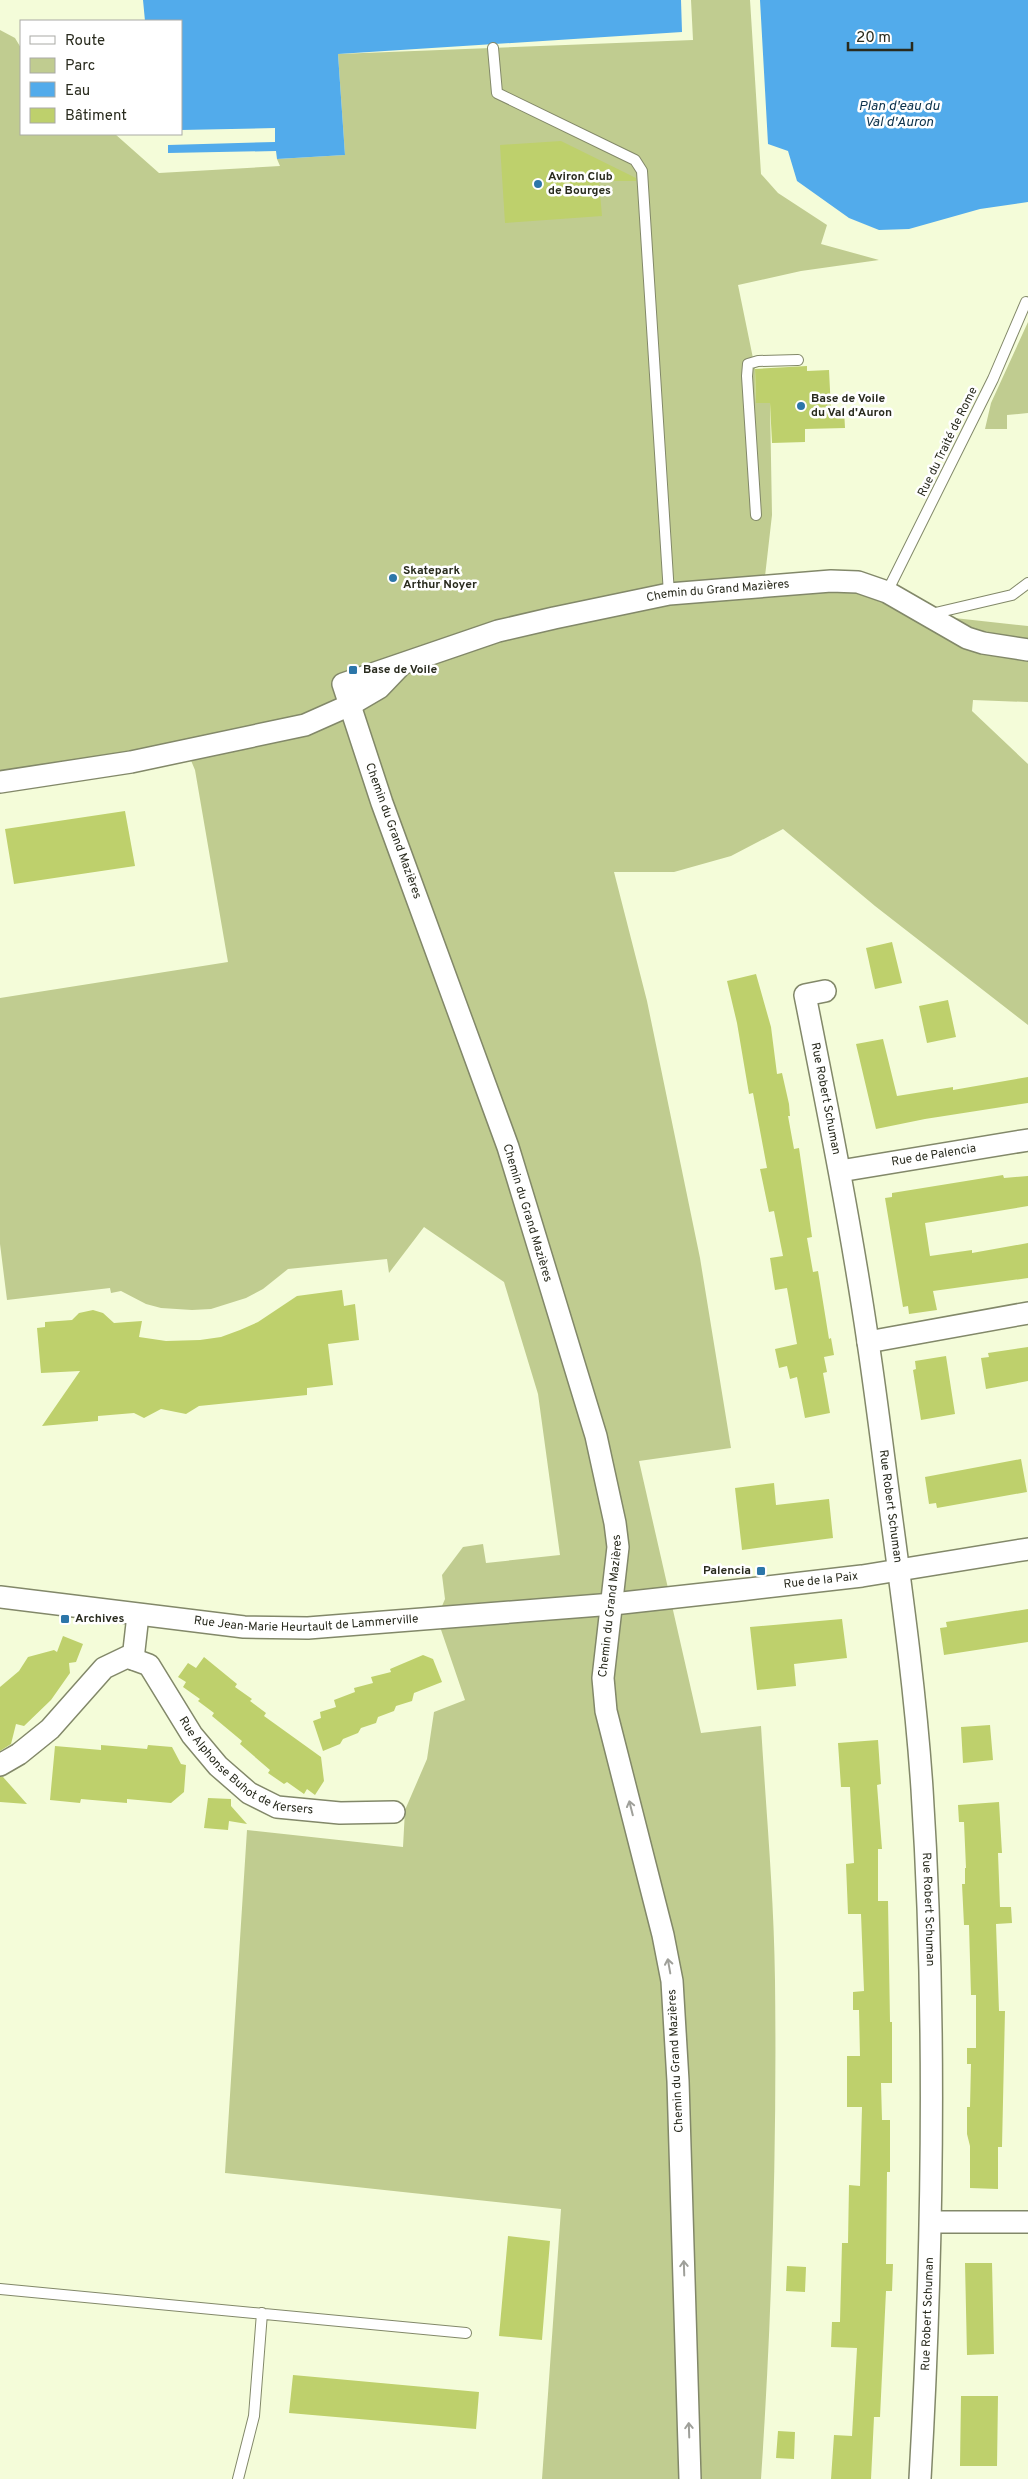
<svg xmlns="http://www.w3.org/2000/svg" width="1028" height="2479" font-family="Overpass,sans-serif">
	<style>
		.green { fill: #c0cc90 }
		.water { fill: #52abeb }
		.building { fill: #bed06c }
		.lines { fill: none; stroke-linecap: round; stroke-linejoin: round }
		.service-casing { stroke: #828869; stroke-width: 12 }
		.minor-casing { stroke: #828869; stroke-width: 24 }
		.service { stroke: #fff; stroke-width: 10 }
		.minor { stroke: #fff; stroke-width: 21 }
		.oneway { stroke: #9fa09a }
		.poi-dot { fill: #2c76a9; stroke: #fff; stroke-width: 2 }
		.labels { text-anchor: middle; dominant-baseline: central; stroke-width: 5; stroke-linejoin: round; paint-order: stroke }
		.poi-label { font-size: 12px; font-weight: bold; fill: #292b1e; stroke: #fff; text-anchor: start }
		.street-label { font-size: 12px; fill: #292b1e; stroke: #fff }
		.water-label { font-size: 14px; font-style: italic; fill: #0b314b; stroke: #fff }
	</style>
	<rect width="100%" height="100%" fill="#f4fcd9"/>
	<!-- green -->
	<path class="green" d="M 691,0 L 750,0 L 761,174 L 778,193 L 827,225 L 821,244 L 879,260 L 801,271 L 738,285 L 755,368 L 756,403 L 770,403 L 772,515 L 764,585 L 831,581 L 927,615 L 1028,626 L 1028,702 L 973,700 L 972,711 L 1028,764 L 1028,1025 L 875,906 L 783,829 L 731,856 L 674,872 L 614,872 L 647,1001 L 700,1258 L 731,1448 L 639,1461 L 701,1733 L 761,1726 C 766,1810 774,1895 775,1980 C 777,2146 772,2313 761,2479 L 542,2479 L 561,2209 L 225,2173 L 247,1830 L 403,1847 L 405,1810 L 427,1759 L 434,1712 L 465,1700 L 437,1618 L 445,1599 L 442,1575 L 463,1547 L 483,1544 L 486,1563 L 560,1555 L 538,1394 L 504,1282 L 424,1227 L 389,1273 L 387,1259 L 288,1269 L 263,1289 L 246,1298 L 211,1309 L 192,1310 L 161,1308 L 146,1304 L 121,1291 L 111,1293 L 110,1288 L 7,1300 L 0,1244 L 0,998 L 228,962 L 195,770 L 187,751 L 0,782 L 0,30 L 15,38 L 21,48 L 21,134 L 115,134 L 159,173 L 280,166 L 277,159 L 345,155 L 338,54 L 693,40 Z
		M 1028,322 L 1028,413 L 1007,415 L 1007,429 L 985,429 L 991,403 Z"/>
	<!-- water -->
	<path class="water" d="M 143,0 L 681,0 L 682,32 L 338,54 L 345,155 L 277,159 L 276,151 L 168,153 L 168,145 L 275,142 L 275,128 L 181,130 L 181,21 L 145,21 Z
		M 760,0 L 1028,0 L 1028,202 L 980,209 L 909,229 L 879,230 L 849,218 L 797,181 L 788,151 L 768,144 Z"/>
	<!-- building -->
	<path class="building" d="M 561,141 L 636,178 L 636,181 L 599,181 L 602,216 L 505,223 L 500,145 Z
		M 807,366 L 807,371 L 829,370 L 831,410 L 844,409 L 845,428 L 805,429 L 805,442 L 772,443 L 770,403 L 756,403 L 755,369 Z
		M 125,811 L 135,866 L 14,884 L 5,829 Z
		M 892,942 L 902,983 L 875,989 L 866,948 Z
		M 756,974 L 771,1027 L 777,1074 L 782,1073 L 789,1104 L 790,1116 L 788,1116 L 794,1149 L 799,1148 L 812,1237 L 807,1238 L 813,1272 L 818,1271 L 829,1339 L 831,1338 L 834,1355 L 824,1357 L 827,1372 L 823,1373 L 830,1413 L 805,1418 L 797,1377 L 790,1379 L 787,1366 L 779,1368 L 775,1349 L 797,1344 L 787,1288 L 775,1290 L 770,1258 L 783,1256 L 774,1211 L 769,1212 L 760,1169 L 767,1168 L 753,1093 L 749,1094 L 737,1023 L 727,981 Z
		M 948,1000 L 956,1037 L 927,1043 L 919,1006 Z
		M 883,1039 L 897,1096 L 953,1087 L 953,1090 L 1028,1077 L 1028,1103 L 925,1119 L 876,1129 L 856,1044 Z
		M 1003,1175 L 1004,1178 L 1028,1176 L 1028,1206 L 925,1223 L 930,1256 L 972,1250 L 972,1253 L 1028,1243 L 1028,1278 L 933,1291 L 937,1310 L 909,1314 L 908,1306 L 903,1307 L 885,1198 L 892,1197 L 892,1193 Z
		M 342,1290 L 344,1306 L 355,1304 L 359,1340 L 328,1344 L 333,1385 L 307,1388 L 307,1395 L 199,1406 L 186,1414 L 161,1409 L 144,1418 L 134,1413 L 98,1416 L 98,1421 L 42,1426 L 80,1371 L 41,1373 L 37,1328 L 45,1327 L 45,1322 L 72,1320 L 79,1313 L 93,1310 L 103,1313 L 114,1323 L 142,1321 L 139,1337 L 166,1341 L 200,1340 L 221,1337 L 240,1330 L 258,1322 L 297,1296 Z
		M 1028,1347 L 1028,1381 L 986,1389 L 981,1358 L 989,1357 L 988,1353 Z
		M 946,1356 L 955,1414 L 921,1420 L 913,1370 L 916,1369 L 915,1361 Z
		M 1021,1459 L 1027,1492 L 937,1508 L 936,1503 L 929,1504 L 925,1477 Z
		M 774,1483 L 776,1505 L 829,1499 L 833,1538 L 742,1550 L 735,1488 Z
		M 1028,1609 L 1028,1642 L 944,1655 L 940,1628 L 947,1627 L 946,1622 Z
		M 842,1619 L 847,1658 L 794,1664 L 796,1686 L 757,1690 L 750,1627 Z
		M 63,1636 L 83,1644 L 76,1662 L 69,1663 L 70,1673 L 51,1700 L 24,1726 L 16,1724 L 11,1744 L 0,1751 L 0,1687 L 19,1671 L 28,1657 L 54,1650 L 57,1652 Z
		M 423,1655 L 433,1659 L 442,1682 L 414,1693 L 412,1701 L 396,1706 L 394,1711 L 378,1717 L 376,1723 L 361,1728 L 358,1733 L 343,1739 L 340,1744 L 323,1751 L 313,1721 L 321,1718 L 320,1712 L 336,1707 L 334,1700 L 355,1692 L 354,1688 L 373,1683 L 371,1677 L 391,1672 L 390,1669 Z
		M 204,1657 L 237,1684 L 235,1687 L 252,1699 L 250,1701 L 266,1713 L 264,1716 L 321,1757 L 324,1781 L 315,1795 L 307,1789 L 304,1794 L 287,1782 L 284,1784 L 268,1773 L 270,1770 L 240,1744 L 242,1741 L 212,1716 L 214,1713 L 198,1701 L 200,1699 L 183,1687 L 186,1682 L 178,1677 L 188,1663 L 196,1668 Z
		M 990,1725 L 993,1760 L 963,1763 L 961,1727 Z
		M 878,1740 L 881,1784 L 877,1785 L 882,1849 L 878,1849 L 878,1901 L 888,1901 L 890,2022 L 892,2022 L 892,2083 L 881,2083 L 882,2120 L 890,2120 L 890,2172 L 887,2172 L 886,2264 L 893,2264 L 892,2291 L 886,2291 L 880,2417 L 874,2417 L 871,2479 L 831,2479 L 834,2435 L 852,2436 L 857,2348 L 831,2347 L 832,2322 L 840,2322 L 842,2243 L 848,2243 L 849,2185 L 860,2186 L 862,2107 L 847,2107 L 847,2056 L 860,2056 L 859,2010 L 853,2010 L 853,1992 L 864,1991 L 861,1914 L 848,1914 L 846,1864 L 854,1863 L 850,1787 L 841,1787 L 838,1743 Z
		M 101,1745 L 147,1749 L 148,1745 L 172,1747 L 181,1764 L 186,1765 L 184,1792 L 171,1803 L 127,1799 L 127,1803 L 81,1799 L 80,1803 L 50,1800 L 55,1746 L 101,1750 Z
		M 0,1777 L 3,1777 L 27,1804 L 0,1802 Z
		M 208,1798 L 231,1799 L 231,1806 L 247,1824 L 229,1821 L 228,1830 L 204,1828 Z
		M 999,1802 L 1002,1853 L 998,1853 L 1000,1907 L 1011,1907 L 1012,1923 L 996,1924 L 999,2011 L 1005,2011 L 1002,2147 L 998,2147 L 998,2189 L 970,2188 L 970,2146 L 967,2134 L 967,2107 L 970,2107 L 971,2064 L 967,2064 L 967,2048 L 976,2048 L 976,1995 L 971,1995 L 969,1925 L 964,1925 L 962,1884 L 965,1884 L 965,1868 L 966,1868 L 964,1822 L 959,1822 L 958,1805 Z
		M 508,2236 L 550,2241 L 542,2340 L 499,2336 Z
		M 965,2263 L 992,2263 L 994,2354 L 967,2355 Z
		M 787,2266 L 806,2267 L 805,2292 L 786,2291 Z
		M 293,2375 L 479,2392 L 476,2429 L 289,2413 Z
		M 961,2396 L 998,2396 L 997,2466 L 960,2466 Z
		M 778,2431 L 795,2432 L 794,2459 L 776,2458 Z"/>
	<g class="lines">
		<defs>
			<path id="service" d="M 493,48 L 497,93 L 635,160 L 642,171 L 669,594
				M 756,515 L 747,376 L 748,364 L 758,361 L 798,360
				M 887,592 L 993,379 L 1026,302
				M 931,614 L 1012,595 L 1028,583
				M 0,2289 L 466,2333
				M 238,2479 L 254,2416 L 262,2313"/>
			<g id="minor">
				<path d="M 0,782 L 131,762 L 305,725 L 350,705 L 379,688 L 401,665"/>
				<path id="s1" d="M 825,991 L 805,995 C 828,1111 851,1226 868,1342 C 877,1402 884,1461 892,1521 C 904,1610 916,1699 922,1789 C 937,2019 933,2249 920,2479"/>
				<path id="s2" d="M 840,1171 L 1028,1140"/>
				<path d="M 868,1342 L 1028,1313"/>
				<path id="s3" d="M 0,1597 L 244,1627 L 308,1628 L 613,1604 L 740,1590 L 862,1576 L 1028,1549"/>
				<path d="M 133,1659 L 138,1615"/>
				<path id="s4" d="M 0,1765 L 19,1754 L 50,1729 L 104,1668 L 127,1657 L 149,1665 L 192,1735 L 218,1766 L 249,1793 L 277,1807 L 340,1813 L 394,1812"/>
				<path d="M 931,2222 L 1028,2222"/>
				<path id="s5" d="M 690,2479 L 678,2081 L 672,1981 L 663,1935 L 606,1711 L 603,1678 L 618,1547 L 615,1523 L 596,1436 L 508,1147 L 382,803 L 343,684 L 498,631 L 554,618 L 669,594 L 831,581 L 858,582 L 887,592 L 967,638 L 983,643 L 1028,650"/>
			</g>
		</defs>
		<!-- service casing -->
		<use href="#service" class="service-casing"/>
		<!-- minor casing -->
		<use href="#minor" class="minor-casing"/>
		<!-- service -->
		<use href="#service" class="service"/>
		<!-- minor -->
		<use href="#minor" class="minor"/>
	</g>
	<!-- one-way arrows -->
	<defs><path id="oneway-shaft" d="M-6 0H5M1.5-3L5.5 0L1.5 3" fill="none" stroke-width="1.6" stroke-linecap="round" stroke-linejoin="round" transform="scale(1.25)"/></defs>
	<g class="oneway">
		<use href="#oneway-shaft" transform="translate(631 1808) rotate(-104)"/>
		<use href="#oneway-shaft" transform="translate(669 1966) rotate(-100)"/>
		<use href="#oneway-shaft" transform="translate(684 2268) rotate(-92)"/>
		<use href="#oneway-shaft" transform="translate(689 2430) rotate(-92)"/>
	</g>
	<!-- markers -->
	<g class="poi-dot">
		<circle cx="538" cy="184" r="5"/>
		<circle cx="801" cy="406" r="5"/>
		<circle cx="393" cy="578" r="5"/>
		<rect x="348" y="665" width="10" height="10" rx="2.5"/>
		<rect x="756" y="1566" width="10" height="10" rx="2.5"/>
		<rect x="60" y="1614" width="10" height="10" rx="2.5"/>
	</g>
	<g class="labels">
		<!-- poi labels -->
		<g class="poi-label">
			<text x="548" y="177">Aviron Club<tspan x="548" dy="14">de Bourges</tspan></text>
			<text x="811" y="399">Base de Voile<tspan x="811" dy="14">du Val d'Auron</tspan></text>
			<text x="403" y="571">Skatepark<tspan x="403" dy="14">Arthur Noyer</tspan></text>
			<text x="363" y="670">Base de Voile</text>
			<text x="751" y="1571" text-anchor="end">Palencia</text>
			<text x="75" y="1619">Archives</text>
		</g>
		<!-- street labels -->
		<g class="street-label">
			<text transform="translate(948 442) rotate(-64)">Rue du Traité de Rome</text>
			<text stroke="none"><textPath href="#s5" startOffset="2236">Chemin du Grand Mazières</textPath></text>
			<text transform="translate(393 831) rotate(70)">Chemin du Grand Mazières</text>
			<text stroke="none"><textPath href="#s1" startOffset="126">Rue Robert Schuman</textPath></text>
			<text stroke="none"><textPath href="#s2" startOffset="95">Rue de Palencia</textPath></text>
			<text transform="translate(527 1213) rotate(73)">Chemin du Grand Mazières</text>
			<text stroke="none"><textPath href="#s1" startOffset="539">Rue Robert Schuman</textPath></text>
			<text stroke="none"><textPath href="#s3" startOffset="825">Rue de la Paix</textPath></text>
			<text stroke="none"><textPath href="#s5" startOffset="882">Chemin du Grand Mazières</textPath></text>
			<text stroke="none"><textPath href="#s3" startOffset="308">Rue Jean-Marie Heurtault de Lammerville</textPath></text>
			<text stroke="none"><textPath href="#s4" startOffset="339">Rue Alphonse Buhot de Kersers</textPath></text>
			<text stroke="none"><textPath href="#s1" startOffset="944">Rue Robert Schuman</textPath></text>
			<text transform="translate(676 2061) rotate(-93)">Chemin du Grand Mazières</text>
			<text transform="translate(928 2314) rotate(-88)">Rue Robert Schuman</text>
		</g>
		<!-- water labels -->
		<g class="water-label">
			<text x="899" y="106">Plan d'eau du<tspan x="899" dy="16">Val d'Auron</tspan></text>
		</g>
	</g>
	<!-- legend -->
	<rect x="20" y="20" width="162" height="115" fill="#ffffff" stroke="#a9aaa5"/>
	<rect x="30" y="36" width="25" height="8" fill="#ffffff" stroke="#a9aaa5"/>
	<text x="65" y="45" font-size="15" fill="#292b1e">Route</text>
	<rect x="30" y="58" width="25" height="15" fill="#c0cc90" stroke="#a9aaa5"/>
	<text x="65" y="70" font-size="15" fill="#292b1e">Parc</text>
	<rect x="30" y="82" width="25" height="15" fill="#52abeb" stroke="#a9aaa5"/>
	<text x="65" y="95" font-size="15" fill="#292b1e">Eau</text>
	<rect x="30" y="108" width="25" height="15" fill="#bed06c" stroke="#a9aaa5"/>
	<text x="65" y="120" font-size="15" fill="#292b1e">Bâtiment</text>
	<!-- scale -->
	<path d="M848 42v8h64v-8" fill="none" stroke="#292b1e" stroke-width="2.5"/>
	<text x="856" y="42" font-size="15" fill="#292b1e" stroke="#ffffff" stroke-width="4" paint-order="stroke">20 m</text>
</svg>
